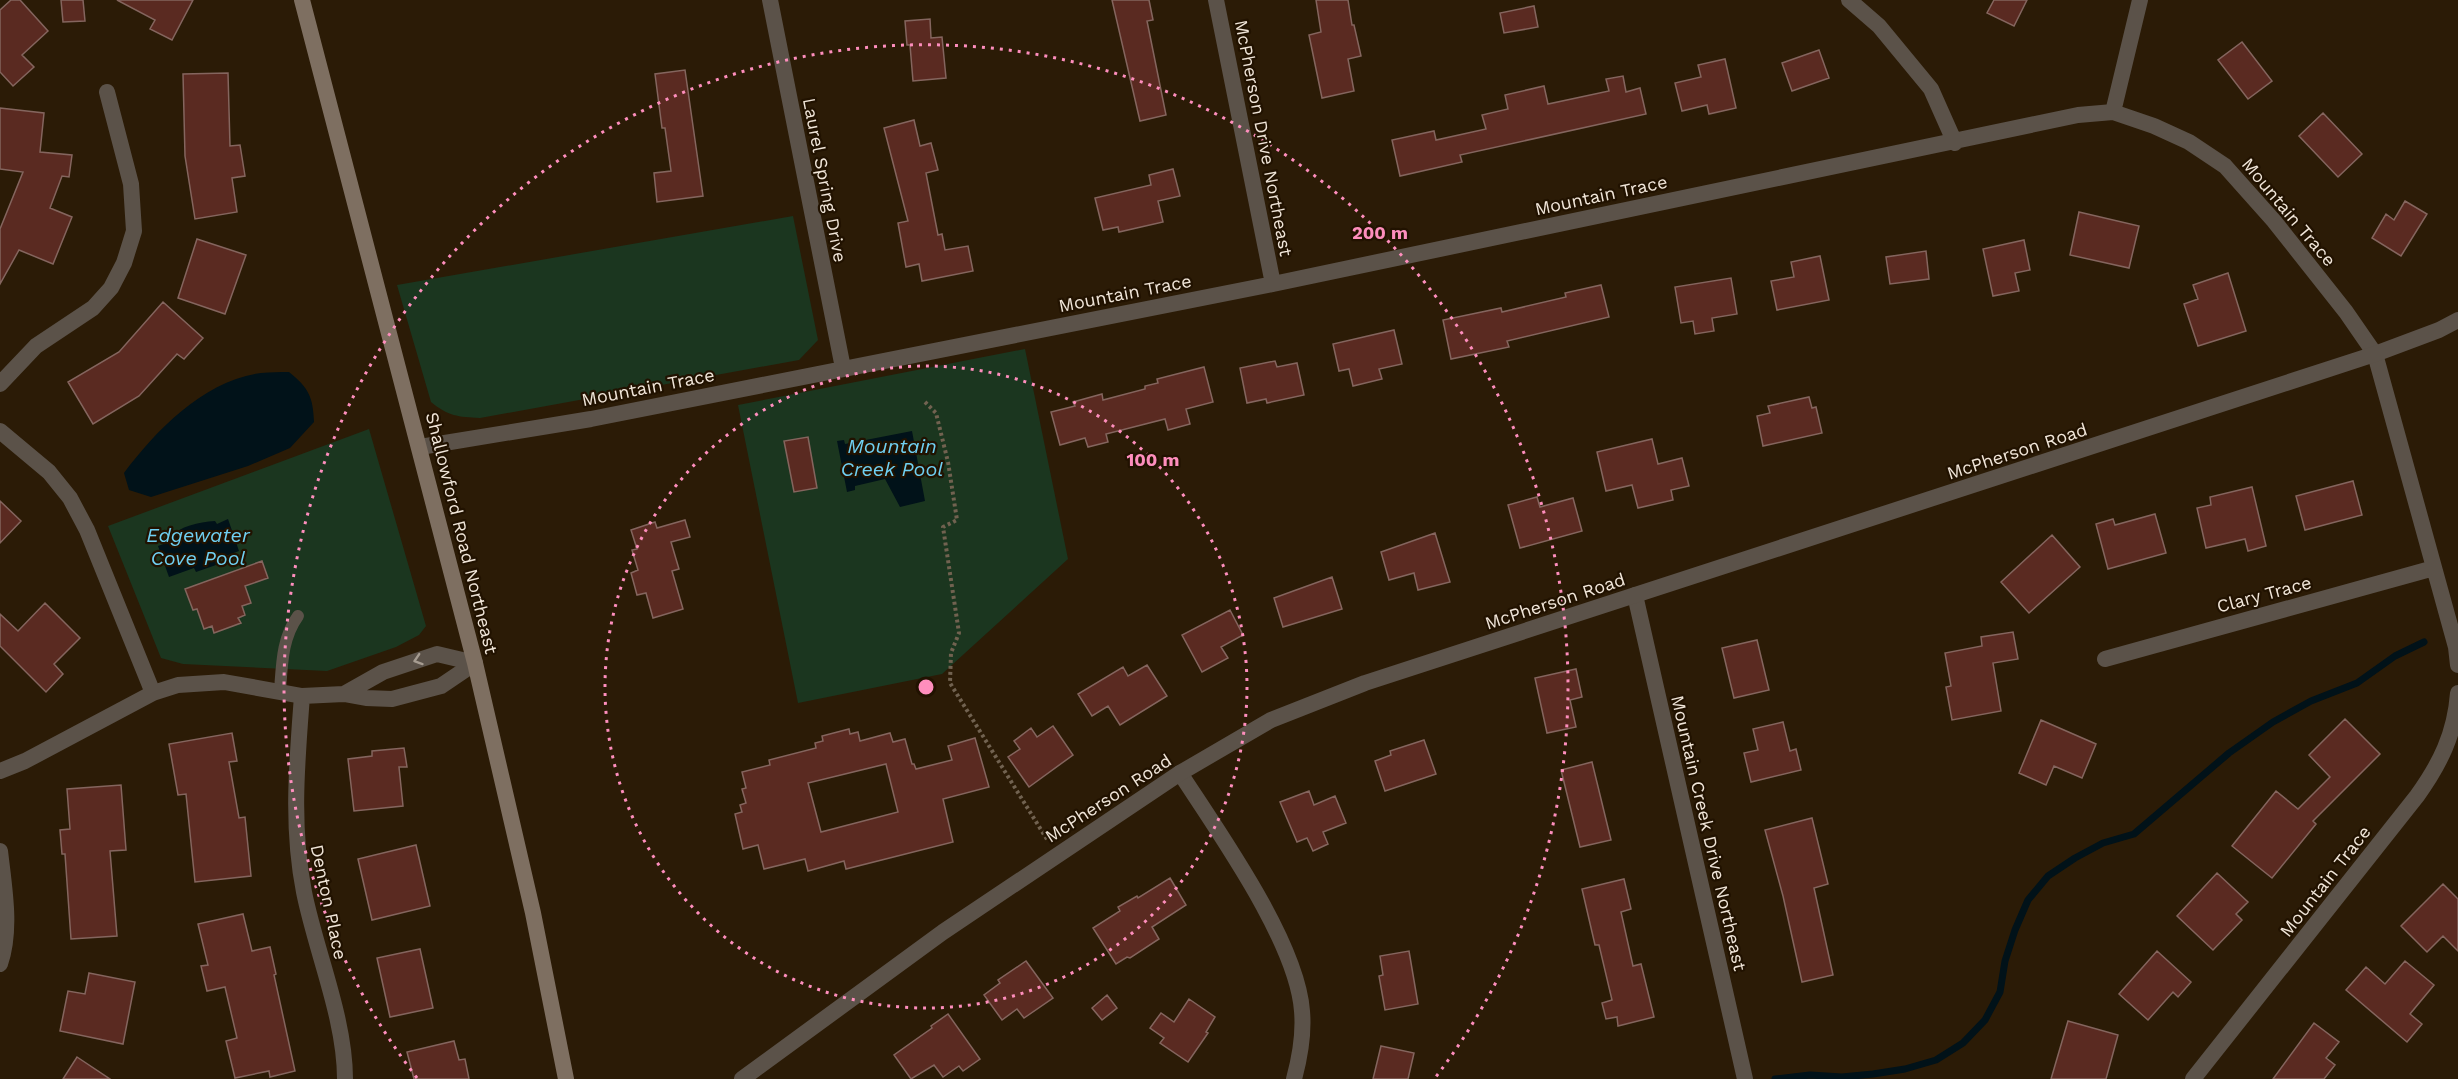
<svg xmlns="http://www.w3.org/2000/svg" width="2458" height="1079" font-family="'Work Sans',sans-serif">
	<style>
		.green { fill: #1b361f }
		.water { fill: #011219 }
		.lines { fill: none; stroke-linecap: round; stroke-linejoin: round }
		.stream { stroke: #011219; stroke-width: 7 }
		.building { fill: #5a2a21; stroke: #84655e; stroke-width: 1.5; fill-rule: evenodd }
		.path { stroke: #716250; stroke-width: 4; stroke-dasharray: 3 3; stroke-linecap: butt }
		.service { stroke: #5b5249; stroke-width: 12 }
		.minor { stroke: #5b5249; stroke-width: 16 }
		.tertiary { stroke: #5b5249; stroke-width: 16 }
		.secondary { stroke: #7e6f61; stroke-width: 16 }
		.oneway { stroke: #a69c91 }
		.ring { fill: none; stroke: #fe8ebd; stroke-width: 3; stroke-dasharray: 3 6 }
		.labels { text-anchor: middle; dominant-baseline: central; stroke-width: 4.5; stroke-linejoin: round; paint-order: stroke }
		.street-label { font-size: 18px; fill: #f1e6d9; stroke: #211200 }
		.water-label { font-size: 20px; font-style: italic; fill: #6fd0f2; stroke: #211200 }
		.centre { fill: #fe8ebd; stroke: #211200; stroke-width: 3 }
		.ring-label { font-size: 18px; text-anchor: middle; font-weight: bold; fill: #fe8ebd; stroke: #211200; stroke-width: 4.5; stroke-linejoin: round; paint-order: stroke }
	</style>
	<rect width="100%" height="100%" fill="#2b1b06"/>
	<!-- green -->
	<path class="green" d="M 793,216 L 818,340 L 799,360 L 480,418 C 458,417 448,416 431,402 L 397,285 Z
		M 1025,349 L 1068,559 L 942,674 L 798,703 L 738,405 Z
		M 369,429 L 426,626 L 419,635 L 396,647 L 327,671 L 183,664 L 161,658 L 108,526 Z"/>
	<!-- water -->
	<path class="water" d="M 289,372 C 309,388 313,397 314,422 L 290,448 L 248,466 L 151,497 L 129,490 L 124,473 C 156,430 205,380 261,373 C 271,372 280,372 289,372 Z
		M 912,431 L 925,501 L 900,507 L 885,479 L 855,486 L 855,490 L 847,492 L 837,441 L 844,440 L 845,444 Z
		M 228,519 L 239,551 L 215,560 L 216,565 L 196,572 L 194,568 L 169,577 L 158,546 L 169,542 L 168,538 C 181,526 198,522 215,521 L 217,524 Z"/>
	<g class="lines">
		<!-- stream -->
		<path class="stream" d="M 1775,1079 L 1810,1075 L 1842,1077 L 1873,1074 L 1905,1069 L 1936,1060 L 1963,1043 L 1985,1020 L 2000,992 L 2005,961 L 2015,930 L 2028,900 L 2048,876 L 2075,858 L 2103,843 L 2134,834 L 2229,753 L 2273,722 L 2311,701 L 2357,683 L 2395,656 L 2424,642"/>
	</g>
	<!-- building -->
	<path class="building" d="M 11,0 L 20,0 L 48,31 L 22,55 L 34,67 L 13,86 L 0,72 L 0,10 Z
		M 61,0 L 83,0 L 85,21 L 63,22 Z
		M 117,0 L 193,0 L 172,40 L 150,29 L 155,20 Z
		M 1112,0 L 1149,0 L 1153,20 L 1147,21 L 1166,115 L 1140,121 Z
		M 1316,0 L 1348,0 L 1352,25 L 1354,25 L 1361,56 L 1348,59 L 1354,91 L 1322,98 L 1309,35 L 1321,32 Z
		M 1994,0 L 2027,0 L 2014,26 L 1987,13 Z
		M 1534,6 L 1538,27 L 1504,33 L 1500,13 Z
		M 930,19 L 931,38 L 942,37 L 946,78 L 913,81 L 910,45 L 907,45 L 905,21 Z
		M 2242,42 L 2272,81 L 2248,99 L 2218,60 Z
		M 1819,50 L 1829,78 L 1792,91 L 1782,63 Z
		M 1725,59 L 1736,108 L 1709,114 L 1707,105 L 1682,111 L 1675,83 L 1701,77 L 1698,65 Z
		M 685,70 L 703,196 L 657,202 L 654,173 L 671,171 L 665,128 L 662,128 L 655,74 Z
		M 228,73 L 230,146 L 240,145 L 245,176 L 232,178 L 237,212 L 195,219 L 185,156 L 183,74 Z
		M 1623,76 L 1626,92 L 1640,88 L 1646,114 L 1460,155 L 1462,162 L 1400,176 L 1392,140 L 1434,131 L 1436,140 L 1486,129 L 1482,115 L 1508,109 L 1505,95 L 1544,86 L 1548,104 L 1609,91 L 1606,79 Z
		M 0,108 L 44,113 L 40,152 L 72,155 L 69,177 L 62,176 L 50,208 L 72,217 L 53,264 L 19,250 L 0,284 L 0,229 L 23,172 L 0,169 Z
		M 2323,113 L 2362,154 L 2338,177 L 2299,136 Z
		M 914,120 L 920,146 L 931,143 L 938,170 L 926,173 L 938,235 L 942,234 L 945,250 L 968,246 L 973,271 L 922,281 L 919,264 L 906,267 L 898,223 L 908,221 L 884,128 Z
		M 1173,169 L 1180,196 L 1158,201 L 1163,222 L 1119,232 L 1118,227 L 1103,230 L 1095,198 L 1151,185 L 1149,175 Z
		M 2405,201 L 2427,214 L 2401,256 L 2372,238 L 2386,214 L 2394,220 Z
		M 2079,212 L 2139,226 L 2129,268 L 2070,255 Z
		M 197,239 L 246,255 L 225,314 L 178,298 Z
		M 2024,240 L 2030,270 L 2015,273 L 2019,291 L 1993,296 L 1983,249 Z
		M 1926,251 L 1929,279 L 1890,284 L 1886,257 Z
		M 1820,256 L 1829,300 L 1777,310 L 1771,281 L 1794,277 L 1791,262 Z
		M 2228,273 L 2246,331 L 2198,346 L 2184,304 L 2198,299 L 2193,285 Z
		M 1731,278 L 1737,314 L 1712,318 L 1714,331 L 1695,334 L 1693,321 L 1681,323 L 1675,287 Z
		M 1601,285 L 1609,317 L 1507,341 L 1509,347 L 1451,359 L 1443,320 L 1501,308 L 1502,312 L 1566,297 L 1565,293 Z
		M 163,302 L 203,338 L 184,359 L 177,354 L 139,396 L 93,424 L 68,382 L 119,352 Z
		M 1394,330 L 1402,364 L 1379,369 L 1382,379 L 1353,386 L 1349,369 L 1339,371 L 1333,344 Z
		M 1275,361 L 1277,367 L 1297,363 L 1304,395 L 1267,403 L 1266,399 L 1247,403 L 1240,368 Z
		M 1204,367 L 1213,402 L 1186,409 L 1190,424 L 1168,430 L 1165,419 L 1106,434 L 1108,442 L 1088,447 L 1085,438 L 1060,445 L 1051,412 L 1075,406 L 1073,402 L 1102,394 L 1103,400 L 1145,389 L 1145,386 L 1158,383 L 1157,379 Z
		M 1809,397 L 1812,408 L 1816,407 L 1822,433 L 1763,446 L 1757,416 L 1770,413 L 1768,406 Z
		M 808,437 L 817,488 L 794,492 L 784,441 Z
		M 1652,439 L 1658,464 L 1682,458 L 1689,486 L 1671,490 L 1673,500 L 1638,508 L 1632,485 L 1606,491 L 1597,452 Z
		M 2353,481 L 2362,515 L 2305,530 L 2296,496 Z
		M 2252,487 L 2266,546 L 2248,551 L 2245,539 L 2206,548 L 2197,508 L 2211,505 L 2210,497 Z
		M 1537,497 L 1540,507 L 1573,498 L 1582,531 L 1520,548 L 1508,505 Z
		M 0,501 L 21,521 L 0,543 Z
		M 2155,514 L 2166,553 L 2108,569 L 2096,524 L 2113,519 L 2115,525 Z
		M 685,520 L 690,537 L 671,542 L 679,569 L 672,571 L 683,609 L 653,618 L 646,593 L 637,595 L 631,573 L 638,570 L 632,550 L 637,549 L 631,530 L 655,522 L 657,528 Z
		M 1435,533 L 1450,582 L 1418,590 L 1414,573 L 1389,580 L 1381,552 Z
		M 2052,535 L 2080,567 L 2029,613 L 2001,582 Z
		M 262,561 L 268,578 L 245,586 L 251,603 L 242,606 L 245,615 L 238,618 L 241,623 L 214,633 L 212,626 L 204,629 L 197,609 L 193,610 L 185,589 Z
		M 1332,577 L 1342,609 L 1283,627 L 1274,598 Z
		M 45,603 L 80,638 L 54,664 L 63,674 L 46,692 L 0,646 L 0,614 L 18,631 Z
		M 1230,610 L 1243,635 L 1221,647 L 1228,658 L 1202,672 L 1182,635 Z
		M 2013,632 L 2018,659 L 1993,663 L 2001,711 L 1952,720 L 1946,687 L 1951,686 L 1945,653 L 1982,646 L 1981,637 Z
		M 1757,640 L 1769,690 L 1734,698 L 1722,648 Z
		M 1147,665 L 1167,696 L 1120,725 L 1108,706 L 1092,716 L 1078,694 L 1123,667 L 1128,676 Z
		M 1576,669 L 1582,697 L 1570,700 L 1576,727 L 1547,733 L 1535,678 Z
		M 2345,719 L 2380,754 L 2313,821 L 2316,824 L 2272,878 L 2232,846 L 2276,791 L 2298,809 L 2330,777 L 2309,755 Z
		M 2041,720 L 2096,744 L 2082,778 L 2054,766 L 2046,785 L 2019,773 Z
		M 1783,722 L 1790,751 L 1796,749 L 1801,770 L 1751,782 L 1744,753 L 1758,750 L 1753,729 Z
		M 1053,726 L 1073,755 L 1029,787 L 1008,757 L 1020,749 L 1014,741 L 1031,728 L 1037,737 Z
		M 849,729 L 850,734 L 858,732 L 860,741 L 890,733 L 893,742 L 905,739 L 912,764 L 914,764 L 916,769 L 952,760 L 948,746 L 975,738 L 989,787 L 943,799 L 953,842 L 846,869 L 844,861 L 808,871 L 805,859 L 764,869 L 758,845 L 743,849 L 735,814 L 742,812 L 740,805 L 746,803 L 742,789 L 746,788 L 742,772 L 770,765 L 769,760 L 816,748 L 815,743 L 823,741 L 822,736 ZM 886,764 L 898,812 L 821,832 L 808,783 Z
		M 232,733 L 237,761 L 229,762 L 239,818 L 245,817 L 251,876 L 195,882 L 186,794 L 178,795 L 169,744 Z
		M 1424,740 L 1436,774 L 1385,791 L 1375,761 L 1391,755 L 1390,751 Z
		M 404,748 L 407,767 L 399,767 L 403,806 L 354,811 L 348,759 L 372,756 L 372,751 Z
		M 1592,762 L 1611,840 L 1580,847 L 1561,770 Z
		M 121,785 L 126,850 L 110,851 L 117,936 L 71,939 L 65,854 L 62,854 L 60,830 L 70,829 L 67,789 Z
		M 1309,791 L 1314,805 L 1335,796 L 1346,823 L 1323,832 L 1328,844 L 1313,851 L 1307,838 L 1297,842 L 1280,802 Z
		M 1812,818 L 1828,884 L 1814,888 L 1833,975 L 1802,982 L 1783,896 L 1765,830 Z
		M 416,845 L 430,906 L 372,920 L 358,859 Z
		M 2217,873 L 2248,902 L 2236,914 L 2242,920 L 2213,950 L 2177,916 Z
		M 1170,878 L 1186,905 L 1152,927 L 1159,939 L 1130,958 L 1127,957 L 1116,964 L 1093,928 L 1120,911 L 1118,907 L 1137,896 L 1138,898 Z
		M 1624,879 L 1631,909 L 1621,912 L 1633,966 L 1641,964 L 1654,1017 L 1618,1026 L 1617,1017 L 1606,1019 L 1602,1003 L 1612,1000 L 1599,945 L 1595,945 L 1582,889 Z
		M 2443,884 L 2458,899 L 2458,951 L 2443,936 L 2427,952 L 2401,926 Z
		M 243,914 L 252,951 L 270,947 L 276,974 L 274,975 L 295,1071 L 270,1077 L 269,1071 L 235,1078 L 226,1041 L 237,1038 L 225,987 L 207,991 L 201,966 L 208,965 L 198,924 Z
		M 420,949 L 433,1008 L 390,1017 L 377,958 Z
		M 1409,951 L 1418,1004 L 1385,1010 L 1379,976 L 1383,975 L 1380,956 Z
		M 2157,951 L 2191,982 L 2178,997 L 2173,992 L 2148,1020 L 2119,994 Z
		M 1026,961 L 1053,998 L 1024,1018 L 1017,1009 L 1002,1020 L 984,995 L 1000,983 L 998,980 Z
		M 2405,961 L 2434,985 L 2410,1014 L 2422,1024 L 2407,1042 L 2346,990 L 2366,967 L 2385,984 Z
		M 89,973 L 135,982 L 123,1044 L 60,1031 L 68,991 L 85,994 Z
		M 1107,995 L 1117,1008 L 1102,1020 L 1092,1008 Z
		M 1189,999 L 1215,1017 L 1206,1032 L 1208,1033 L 1188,1062 L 1160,1043 L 1164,1038 L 1150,1028 L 1161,1013 L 1174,1022 Z
		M 948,1014 L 980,1059 L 963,1071 L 959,1066 L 943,1077 L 934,1065 L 911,1079 L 894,1055 L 932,1028 L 931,1026 Z
		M 2068,1021 L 2118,1035 L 2106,1079 L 2051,1079 Z
		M 2314,1023 L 2339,1042 L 2326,1058 L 2335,1065 L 2324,1079 L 2273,1079 Z
		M 454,1041 L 459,1060 L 465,1059 L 469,1079 L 414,1079 L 407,1052 Z
		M 1381,1046 L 1414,1053 L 1408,1079 L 1373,1079 Z
		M 77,1057 L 110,1079 L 63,1079 Z"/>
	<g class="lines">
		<!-- path -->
		<path class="path" d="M 925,402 L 936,413 L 948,462 L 957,520 L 943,527 L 959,633 L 951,653 L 950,683 L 1048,841"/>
		<!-- service -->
		<path class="service" d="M 280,691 C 282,664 282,638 298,616"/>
		<!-- minor -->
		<path class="minor" d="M 770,0 L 843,368
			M 1216,0 L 1273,284
			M 1849,0 L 1879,26 L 1931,89 L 1955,143
			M 2113,112 L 2140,0
			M 0,384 L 36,346 L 93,308 L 111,288 L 124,263 L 134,231 L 131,184 L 107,92
			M 0,431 L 49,472 L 70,498 L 87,530 L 153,693
			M 420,447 L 591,419 L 1273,284 L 2078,115 L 2113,112 L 2154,126 L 2189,142 L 2225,166 L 2274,221 L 2346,312 L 2375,354 L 2456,647 L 2458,665
			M 1635,595 L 1745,1079
			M 2105,659 L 2434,568
			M 344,694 L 383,672 L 437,654 L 475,663
			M 302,696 C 297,762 291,826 304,892 C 316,952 345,1018 345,1079
			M 0,771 L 25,761 L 153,693 L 178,685 L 224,682 L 302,696 L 344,694 L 366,698 L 392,699 L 441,686 L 475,663
			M 1180,773 C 1219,833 1297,942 1302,1011 C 1304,1034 1300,1057 1294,1079
			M 0,851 C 4,887 12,929 0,964
			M 2193,1079 L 2417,796 C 2440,764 2455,734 2458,693"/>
		<!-- tertiary -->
		<path class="tertiary" d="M 742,1079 L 943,932 L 1180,773 L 1271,720 L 1365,683 L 2375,354 L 2439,330 L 2458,320"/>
		<!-- secondary -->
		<path class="secondary" d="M 302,0 L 475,663 L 533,913 L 566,1079"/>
	</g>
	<!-- one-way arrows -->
	<defs><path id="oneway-chevron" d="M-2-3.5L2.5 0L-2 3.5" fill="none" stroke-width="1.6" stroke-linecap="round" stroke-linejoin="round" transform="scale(1.5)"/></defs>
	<use class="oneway" href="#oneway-chevron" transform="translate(418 660) rotate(162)"/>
	<!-- distance rings -->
	<g class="ring">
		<circle cx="926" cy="687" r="321"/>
		<path d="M417 1078A642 642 0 1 1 1435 1078"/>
	</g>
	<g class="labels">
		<!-- street labels -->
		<g class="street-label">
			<text transform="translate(1264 138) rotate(79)">McPherson Drive Northeast</text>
			<text transform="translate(825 180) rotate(79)">Laurel Spring Drive</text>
			<text transform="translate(1601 195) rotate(-12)">Mountain Trace</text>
			<text transform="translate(2289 212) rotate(50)">Mountain Trace</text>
			<text transform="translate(1125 293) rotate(-11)">Mountain Trace</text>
			<text transform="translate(648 387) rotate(-11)">Mountain Trace</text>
			<text transform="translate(2017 451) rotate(-18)">McPherson Road</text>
			<text transform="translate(462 533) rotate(76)">Shallowford Road Northeast</text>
			<text transform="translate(2264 594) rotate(-15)">Clary Trace</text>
			<text transform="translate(1555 601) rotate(-18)">McPherson Road</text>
			<text transform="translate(1108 798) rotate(-33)">McPherson Road</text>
			<text transform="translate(1709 833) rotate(77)">Mountain Creek Drive Northeast</text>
			<text transform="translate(2325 881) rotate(-52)">Mountain Trace</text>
			<text transform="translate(329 902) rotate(78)">Denton Place</text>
		</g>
		<!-- water labels -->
		<g class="water-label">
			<text x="892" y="446">Mountain<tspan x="892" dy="23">Creek Pool</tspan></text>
			<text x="198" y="535">Edgewater<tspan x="198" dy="23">Cove Pool</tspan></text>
		</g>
	</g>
	<circle cx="926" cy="687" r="9" class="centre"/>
	<g class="ring-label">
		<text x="1380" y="239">200 m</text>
		<text x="1153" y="466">100 m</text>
	</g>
</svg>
